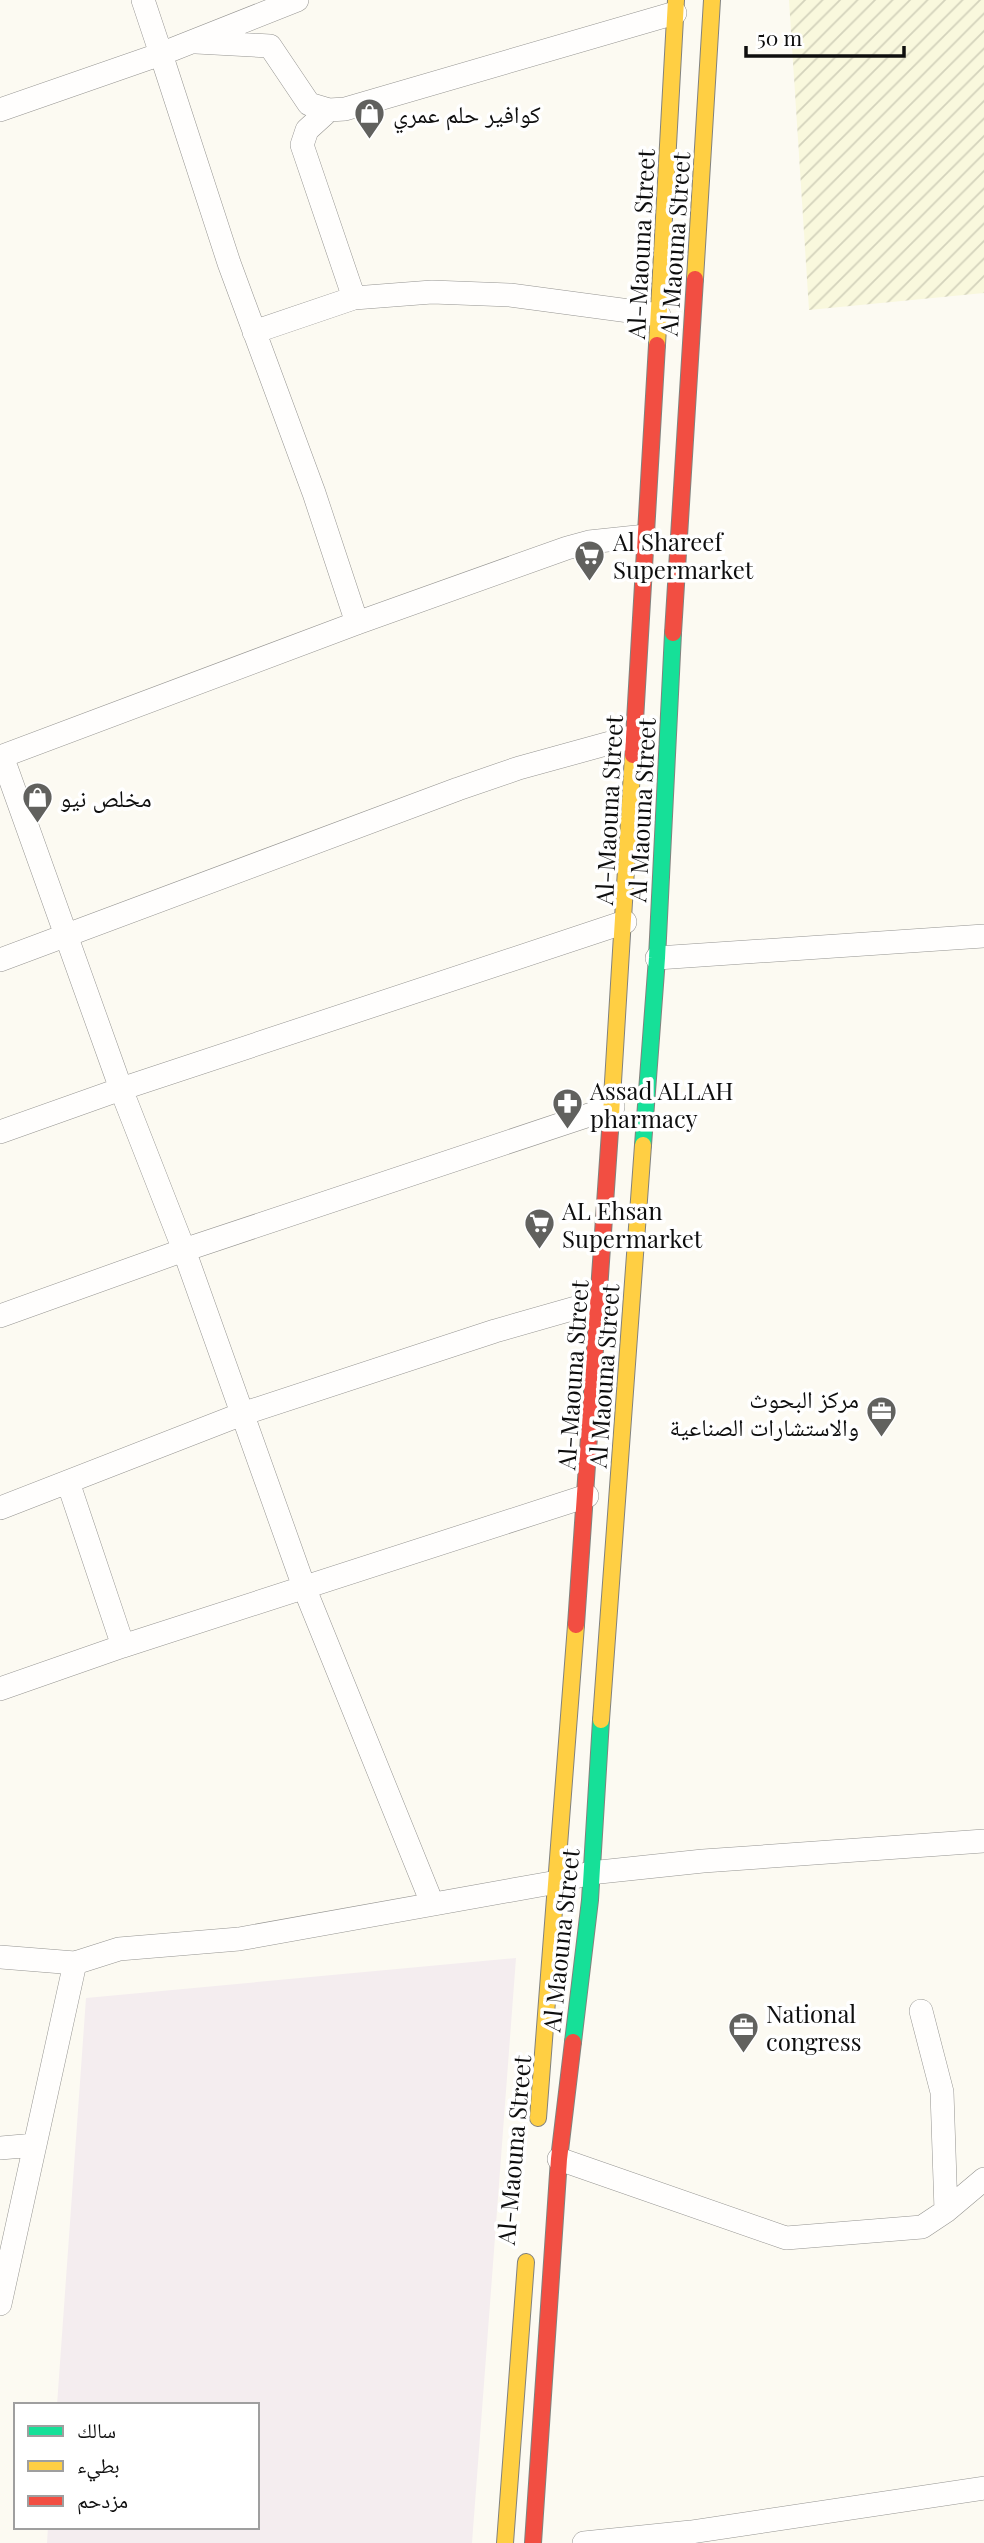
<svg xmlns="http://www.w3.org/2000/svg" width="984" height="2543" font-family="'Playfair Display','Noto Naskh Arabic',serif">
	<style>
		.industrial { fill: #f4edef }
		.farmland { fill: url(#farmland-furrows) }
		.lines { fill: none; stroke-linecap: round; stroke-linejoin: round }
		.street-casing { stroke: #959491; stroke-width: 24 }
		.fast-casing { stroke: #82827e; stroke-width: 18 }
		.slow-casing { stroke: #82827e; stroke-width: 18 }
		.jam-casing { stroke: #82827e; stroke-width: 18 }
		.street { stroke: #fffefd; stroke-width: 23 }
		.fast { stroke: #16e098; stroke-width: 16 }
		.slow { stroke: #ffcf43; stroke-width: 16 }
		.jam { stroke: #f24e42; stroke-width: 16 }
		.labels { text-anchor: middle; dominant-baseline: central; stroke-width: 7; stroke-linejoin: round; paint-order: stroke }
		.poi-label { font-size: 24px; fill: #0e0e0e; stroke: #fff; text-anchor: start }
		.street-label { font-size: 24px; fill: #0e0e0e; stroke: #fff }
	</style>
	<defs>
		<pattern id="farmland-furrows" width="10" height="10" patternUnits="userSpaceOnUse" patternTransform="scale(1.75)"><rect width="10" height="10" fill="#f9f8dd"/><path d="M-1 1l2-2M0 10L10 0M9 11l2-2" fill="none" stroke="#d4d3bc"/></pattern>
	</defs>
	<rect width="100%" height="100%" fill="#fcfaf2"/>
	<!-- industrial -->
	<path class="industrial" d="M 516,1958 L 472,2543 L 47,2543 L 48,2527 L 257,2527 L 257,2405 L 57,2405 L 86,1998 Z"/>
	<!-- farmland -->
	<path class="farmland" d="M 789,0 L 984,0 L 984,293 L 809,310 Z"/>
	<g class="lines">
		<defs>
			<path id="street" d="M 143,0 L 161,54 L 297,0
				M 196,42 L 270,46 L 309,104 L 329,110 L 345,109 L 675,13
				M 0,110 L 161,54 L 229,263 L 314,493 L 357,623
				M 329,110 L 307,130 L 302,145 L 354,298
				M 254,332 L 354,298 L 432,292 L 510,295 L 659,315
				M 2,756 L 121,1089 L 184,1250 L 304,1587 L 432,1903
				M 0,757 L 357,623 L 567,548 L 589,542 L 646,536
				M 657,958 L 984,936
				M 0,960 L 458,789 L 519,768 L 635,736
				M 0,1132 L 121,1089 L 625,922
				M 0,1316 L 184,1250 L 613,1107
				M 68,1482 L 123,1646
				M 0,1508 L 242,1414 L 495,1331 L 600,1301
				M 0,1689 L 123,1646 L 587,1496
				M 0,1957 L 75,1963 L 119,1949 L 239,1939 L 557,1882 L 590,1873 L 703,1861 L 984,1841
				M 921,2011 L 942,2092 L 946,2211
				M 0,2148 L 35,2145
				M 559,2159 L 786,2238 L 922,2227 L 946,2211 L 984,2179
				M 0,2304 L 75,1963
				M 584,2543 L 691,2532 L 984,2488"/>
			<path id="fast" d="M 643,1145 L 657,958 L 673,633
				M 573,2042 L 590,1900 L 601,1720"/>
			<path id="slow" d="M 695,279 L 712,0
				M 657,345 L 676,0
				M 610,1131 L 633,755
				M 601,1720 L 643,1145
				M 538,2118 L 576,1625
				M 505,2543 L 526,2262"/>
			<path id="jam" d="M 673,633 L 695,279
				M 633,755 L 657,345
				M 576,1625 L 610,1131
				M 533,2543 L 559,2159 L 573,2042"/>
		</defs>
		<!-- street casing -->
		<use href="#street" class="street-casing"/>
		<!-- fast casing -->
		<use href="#fast" class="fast-casing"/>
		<!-- slow casing -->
		<use href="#slow" class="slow-casing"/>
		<!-- jam casing -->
		<use href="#jam" class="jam-casing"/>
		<!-- street -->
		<use href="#street" class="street"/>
		<!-- fast -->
		<use href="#fast" class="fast"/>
		<!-- slow -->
		<use href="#slow" class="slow"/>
		<!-- jam -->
		<use href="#jam" class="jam"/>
	</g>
	<!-- icons -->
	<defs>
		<symbol id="shop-pin" viewBox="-11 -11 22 30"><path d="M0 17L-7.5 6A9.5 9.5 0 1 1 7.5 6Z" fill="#61615e" stroke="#fff"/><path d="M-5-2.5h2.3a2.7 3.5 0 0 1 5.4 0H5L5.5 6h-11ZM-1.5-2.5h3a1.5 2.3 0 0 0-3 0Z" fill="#fff"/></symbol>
		<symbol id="supermarket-pin" viewBox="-11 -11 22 30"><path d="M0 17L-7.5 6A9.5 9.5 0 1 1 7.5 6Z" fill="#61615e" stroke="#fff"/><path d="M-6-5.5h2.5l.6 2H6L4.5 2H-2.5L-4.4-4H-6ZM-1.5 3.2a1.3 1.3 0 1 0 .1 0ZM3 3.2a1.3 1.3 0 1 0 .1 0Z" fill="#fff"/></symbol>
		<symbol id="pharmacy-pin" viewBox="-11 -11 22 30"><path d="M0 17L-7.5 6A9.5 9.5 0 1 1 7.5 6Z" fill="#61615e" stroke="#fff"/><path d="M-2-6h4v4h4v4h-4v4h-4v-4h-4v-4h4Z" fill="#fff"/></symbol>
		<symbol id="office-pin" viewBox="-11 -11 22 30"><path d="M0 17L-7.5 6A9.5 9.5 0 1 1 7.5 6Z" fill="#61615e" stroke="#fff"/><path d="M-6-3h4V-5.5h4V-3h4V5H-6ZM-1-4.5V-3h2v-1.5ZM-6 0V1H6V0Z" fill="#fff"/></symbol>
	</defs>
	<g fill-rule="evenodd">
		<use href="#shop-pin" x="352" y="96" width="35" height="47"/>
		<use href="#supermarket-pin" x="572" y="538" width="35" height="47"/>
		<use href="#shop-pin" x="20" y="780" width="35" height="47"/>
		<use href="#pharmacy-pin" x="550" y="1086" width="35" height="47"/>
		<use href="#supermarket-pin" x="522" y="1206" width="35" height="47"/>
		<use href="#office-pin" x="864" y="1394" width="35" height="47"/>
		<use href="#office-pin" x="726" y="2010" width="35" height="47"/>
	</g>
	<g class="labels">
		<!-- poi labels -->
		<g class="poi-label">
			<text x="393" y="113">كوافير حلم عمري</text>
			<text x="613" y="541">Al Shareef<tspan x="613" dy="28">Supermarket</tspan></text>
			<text x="60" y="797">مخلص نيو</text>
			<text x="590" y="1090">Assad ALLAH<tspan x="590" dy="28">pharmacy</tspan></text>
			<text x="562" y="1210">AL Ehsan<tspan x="562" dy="28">Supermarket</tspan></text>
			<text x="859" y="1398" text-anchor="end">مركز البحوث<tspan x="859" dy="28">والاستشارات الصناعية</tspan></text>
			<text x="766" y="2013">National<tspan x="766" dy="28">congress</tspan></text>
		</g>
		<!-- street labels -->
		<g class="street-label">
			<text transform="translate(640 244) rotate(-87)">Al-Maouna Street</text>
			<text transform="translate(674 244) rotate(-86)">Al Maouna Street</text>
			<text transform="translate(608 810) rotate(-87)">Al-Maouna Street</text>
			<text transform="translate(641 810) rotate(-87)">Al Maouna Street</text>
			<text transform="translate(572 1375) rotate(-86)">Al-Maouna Street</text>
			<text transform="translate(603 1376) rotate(-86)">Al Maouna Street</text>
			<text transform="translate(560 1940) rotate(-84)">Al Maouna Street</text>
			<text transform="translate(513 2150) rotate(-85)">Al-Maouna Street</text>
		</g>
	</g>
	<!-- legend -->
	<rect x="14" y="2403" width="245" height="126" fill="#ffffff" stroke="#9f9f9f" stroke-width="2"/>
	<rect x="28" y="2426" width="35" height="10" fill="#16e098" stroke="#9f9f9f" stroke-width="2"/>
	<text x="77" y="2438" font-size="21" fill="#0e0e0e">سالك</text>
	<rect x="28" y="2461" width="35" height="10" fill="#ffcf43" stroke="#9f9f9f" stroke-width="2"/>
	<text x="77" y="2473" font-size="21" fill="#0e0e0e">بطيء</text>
	<rect x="28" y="2496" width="35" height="10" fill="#f24e42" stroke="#9f9f9f" stroke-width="2"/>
	<text x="77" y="2508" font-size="21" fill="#0e0e0e">مزدحم</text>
	<!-- scale -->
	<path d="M746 46v10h158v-10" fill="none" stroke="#0e0e0e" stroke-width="3.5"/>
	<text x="757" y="46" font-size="21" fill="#0e0e0e" stroke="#ffffff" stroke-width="5" paint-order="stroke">50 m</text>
</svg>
